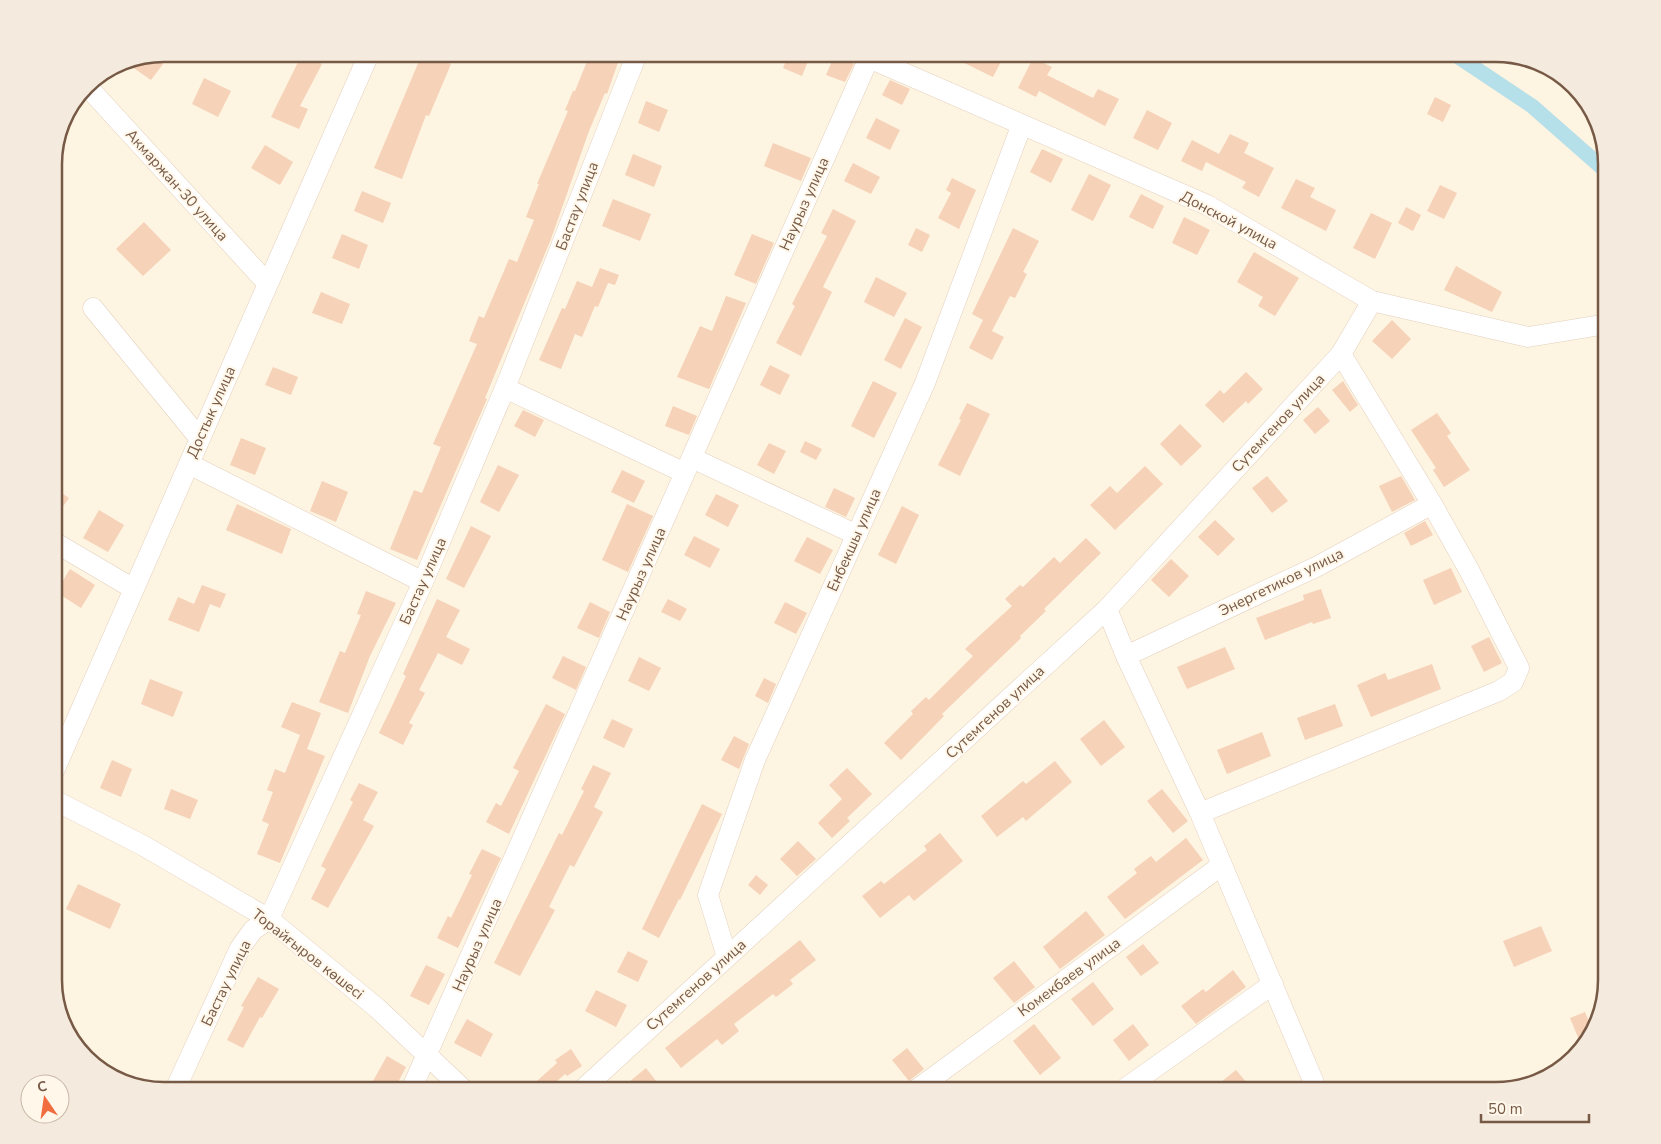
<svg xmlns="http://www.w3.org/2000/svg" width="1661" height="1144" font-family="'Nunito Sans',sans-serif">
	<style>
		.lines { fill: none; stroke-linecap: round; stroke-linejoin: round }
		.canal { stroke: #b5dfe9; stroke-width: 15 }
		.building { fill: #f5d2b8 }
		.minor-casing { stroke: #e3d0bd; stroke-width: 21 }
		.minor { stroke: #fff; stroke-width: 20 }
		.labels { text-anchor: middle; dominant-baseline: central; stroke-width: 4; stroke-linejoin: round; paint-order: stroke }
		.street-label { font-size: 15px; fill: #775a46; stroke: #fff7ea }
		.rim { fill: none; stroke: #775a46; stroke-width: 2.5 }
	</style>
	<rect width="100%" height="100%" fill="#fef4e2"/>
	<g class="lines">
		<!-- canal -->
		<path class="canal" d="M 1454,54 L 1532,106 L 1607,172"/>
	</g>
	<!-- building -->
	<path class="building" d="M 302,54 L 322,64 L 300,106 L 308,109 L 299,129 L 271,117 Z
		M 422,54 L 451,64 L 429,116 L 426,115 L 402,179 L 374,168 Z
		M 590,54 L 621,54 L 607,94 L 605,93 L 589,131 L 551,239 L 485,398 L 487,399 L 417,560 L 390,549 L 414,490 L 422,493 L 441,447 L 433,444 L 477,344 L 469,341 L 479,316 L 484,318 L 509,259 L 517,262 L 534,220 L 526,217 L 539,184 L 537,184 L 568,111 L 565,110 L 573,91 L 575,91 Z
		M 789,54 L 811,54 L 802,76 L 783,68 Z
		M 835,54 L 854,64 L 845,82 L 826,75 Z
		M 946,54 L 1005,54 L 993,77 Z
		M 153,56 L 163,64 L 151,80 L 125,62 Z
		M 1033,58 L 1052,67 L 1047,75 L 1093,98 L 1098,89 L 1119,99 L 1105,126 L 1039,91 L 1036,97 L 1018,88 Z
		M 204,78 L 231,91 L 218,117 L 192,104 Z
		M 890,80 L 910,89 L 902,105 L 882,95 Z
		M 1435,97 L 1451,105 L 1443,122 L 1427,114 Z
		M 646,101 L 668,110 L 659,132 L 638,123 Z
		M 1147,110 L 1172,123 L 1158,150 L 1133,138 Z
		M 876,118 L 900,130 L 890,150 L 866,138 Z
		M 1230,134 L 1249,143 L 1244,153 L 1274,168 L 1259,197 L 1242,188 L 1246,182 L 1206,162 L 1202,171 L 1181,161 L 1192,140 L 1219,154 Z
		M 773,143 L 811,158 L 801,181 L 764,166 Z
		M 265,145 L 293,162 L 280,185 L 251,168 Z
		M 1042,149 L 1063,159 L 1051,183 L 1030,172 Z
		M 633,154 L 662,166 L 654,187 L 625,175 Z
		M 853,163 L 880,177 L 871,194 L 844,181 Z
		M 1089,174 L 1111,185 L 1093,221 L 1071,210 Z
		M 952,178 L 976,190 L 959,229 L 938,218 L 951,193 L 946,190 Z
		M 1296,179 L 1315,188 L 1310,197 L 1336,210 L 1326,231 L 1281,208 Z
		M 1440,185 L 1457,193 L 1444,219 L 1427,211 Z
		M 362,191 L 391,203 L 383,223 L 354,211 Z
		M 1141,194 L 1164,206 L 1153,229 L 1129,217 Z
		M 613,199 L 651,214 L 640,241 L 602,226 Z
		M 1406,207 L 1421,215 L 1413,231 L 1398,223 Z
		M 833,209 L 856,221 L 823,287 L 832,292 L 801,356 L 776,343 L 795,306 L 792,304 L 827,236 L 821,233 Z
		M 1371,213 L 1392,223 L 1375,259 L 1353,248 Z
		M 1184,217 L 1210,230 L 1197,255 L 1172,243 Z
		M 144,222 L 171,250 L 143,276 L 116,249 Z
		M 916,228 L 930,235 L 922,252 L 908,245 Z
		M 1013,228 L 1039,241 L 1023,272 L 1027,274 L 1015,298 L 1010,296 L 992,331 L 1004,337 L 992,360 L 969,348 L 983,320 L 972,314 Z
		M 342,234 L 368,245 L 359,269 L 332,258 Z
		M 752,234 L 774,243 L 756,284 L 734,275 Z
		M 1254,252 L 1299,278 L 1275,316 L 1258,306 L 1263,297 L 1237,282 Z
		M 1456,266 L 1502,292 L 1492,312 L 1444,290 Z
		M 600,268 L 619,275 L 615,285 L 608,283 L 598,307 L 595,306 L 582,337 L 575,334 L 561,369 L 539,360 L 562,308 L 565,309 L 577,281 L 592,287 Z
		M 876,277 L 907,293 L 894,317 L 864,302 Z
		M 321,292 L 350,304 L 342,324 L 312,313 Z
		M 726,296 L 746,303 L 709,389 L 677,377 L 700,326 L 712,331 Z
		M 905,318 L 922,327 L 901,369 L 884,360 Z
		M 1392,320 L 1411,339 L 1392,359 L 1372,341 Z
		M 770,365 L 790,375 L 780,395 L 760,385 Z
		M 273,367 L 298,377 L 291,395 L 265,385 Z
		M 1246,372 L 1263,389 L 1248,404 L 1246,401 L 1223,423 L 1205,405 L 1220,390 L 1224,394 Z
		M 873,381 L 897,393 L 874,438 L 851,426 Z
		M 1343,381 L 1358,405 L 1350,412 L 1332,390 Z
		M 967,403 L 990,414 L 960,476 L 938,465 L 961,420 L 959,419 Z
		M 673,406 L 697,416 L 689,435 L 665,426 Z
		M 1318,407 L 1330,421 L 1315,434 L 1303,420 Z
		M 523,410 L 544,420 L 535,437 L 514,426 Z
		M 1437,413 L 1451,433 L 1447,436 L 1470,470 L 1444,487 L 1433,470 L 1436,468 L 1411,430 Z
		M 1180,424 L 1202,446 L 1181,466 L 1160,444 Z
		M 241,438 L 266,448 L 255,475 L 230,465 Z
		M 805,441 L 822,449 L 816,460 L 800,452 Z
		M 769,443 L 786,451 L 774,474 L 757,465 Z
		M 498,465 L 519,475 L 499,512 L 480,502 Z
		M 1145,466 L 1163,484 L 1115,530 L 1090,505 L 1110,486 L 1117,493 Z
		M 622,470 L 645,481 L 634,503 L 611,492 Z
		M 1267,476 L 1288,501 L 1272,513 L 1252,488 Z
		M 1401,476 L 1415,500 L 1392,512 L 1379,486 Z
		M 322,481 L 348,492 L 336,522 L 310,511 Z
		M 54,488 L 69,498 L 54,519 Z
		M 834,488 L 855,498 L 846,517 L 825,507 Z
		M 716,494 L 739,505 L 728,527 L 705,515 Z
		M 237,504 L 291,529 L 282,554 L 226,530 Z
		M 627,504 L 653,516 L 628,572 L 602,560 Z
		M 902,506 L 919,515 L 896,564 L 878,555 Z
		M 99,510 L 124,525 L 108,552 L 83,538 Z
		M 1215,520 L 1235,539 L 1218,556 L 1198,537 Z
		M 1425,521 L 1433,535 L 1411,546 L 1404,533 Z
		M 471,526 L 491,536 L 464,588 L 446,579 Z
		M 694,536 L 720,549 L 710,568 L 684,555 Z
		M 807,537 L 833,550 L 820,574 L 794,561 Z
		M 1086,538 L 1101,553 L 1044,609 L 1046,611 L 1020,636 L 1021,638 L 942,714 L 944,716 L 901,760 L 884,743 L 913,714 L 911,711 L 926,697 L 929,700 L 973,656 L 965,649 L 1012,606 L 1005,599 L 1020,585 L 1023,587 L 1054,557 L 1060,563 Z
		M 1171,559 L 1189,576 L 1169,597 L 1151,580 Z
		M 1451,568 L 1462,592 L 1434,605 L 1423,580 Z
		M 70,569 L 95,585 L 81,608 L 56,592 Z
		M 202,585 L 226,594 L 220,608 L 210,604 L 199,632 L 168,620 L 178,597 L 194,604 Z
		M 1321,589 L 1331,618 L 1313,624 L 1312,622 L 1265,640 L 1256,618 L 1304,600 L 1303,595 Z
		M 366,591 L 396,603 L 370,656 L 348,713 L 319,702 L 340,651 L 345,653 L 361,615 L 357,614 Z
		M 437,599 L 460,610 L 446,637 L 470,649 L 462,665 L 438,653 L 419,690 L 425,693 L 409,723 L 413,725 L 403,745 L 379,733 L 393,704 L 406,676 L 403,674 Z
		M 668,599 L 687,609 L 680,621 L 661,612 Z
		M 590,602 L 610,612 L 599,638 L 577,628 Z
		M 785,602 L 807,613 L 796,634 L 774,623 Z
		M 1489,637 L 1502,663 L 1484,672 L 1471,646 Z
		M 1225,647 L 1235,669 L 1187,689 L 1177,667 Z
		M 563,656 L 586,667 L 576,690 L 552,678 Z
		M 639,657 L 661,668 L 649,691 L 628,681 Z
		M 1432,664 L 1441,689 L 1371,717 L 1357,685 L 1385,673 L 1388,680 Z
		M 764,678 L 776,684 L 768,703 L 755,696 Z
		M 150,679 L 183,692 L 173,717 L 141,704 Z
		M 292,702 L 321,713 L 307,749 L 325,756 L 280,863 L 257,854 L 269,824 L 262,821 L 273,792 L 267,790 L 275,769 L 285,773 L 300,735 L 281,727 Z
		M 546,704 L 565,714 L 509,834 L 486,822 L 496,803 L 501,806 L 519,771 L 513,768 Z
		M 1335,704 L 1343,726 L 1305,740 L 1297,718 Z
		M 612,719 L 633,729 L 624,748 L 603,738 Z
		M 1104,720 L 1125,747 L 1101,766 L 1080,739 Z
		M 1262,732 L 1271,756 L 1227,774 L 1217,750 Z
		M 734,736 L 749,744 L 739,769 L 721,760 Z
		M 112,760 L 132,769 L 121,797 L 100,788 Z
		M 1055,761 L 1072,782 L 1026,821 L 1023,817 L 997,837 L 981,816 L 1023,781 L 1026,784 Z
		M 593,765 L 611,773 L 594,807 L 603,812 L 574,867 L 570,865 L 549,907 L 555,910 L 520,976 L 494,963 L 559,833 L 562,835 L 584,791 L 581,789 Z
		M 847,768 L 872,794 L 847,818 L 850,821 L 832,838 L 818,823 L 842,799 L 829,785 Z
		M 359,783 L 378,792 L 363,820 L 374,826 L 328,908 L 311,899 L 326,869 L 321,866 L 353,802 L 350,800 Z
		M 171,789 L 198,800 L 190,819 L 164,809 Z
		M 1162,789 L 1188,821 L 1173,833 L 1147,801 Z
		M 702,804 L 722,814 L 680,900 L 679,899 L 659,938 L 642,929 Z
		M 940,833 L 963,861 L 914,901 L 909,895 L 880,918 L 862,896 L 881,881 L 884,884 L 927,850 L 924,846 Z
		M 1186,838 L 1203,860 L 1125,919 L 1107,897 L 1137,873 L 1134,869 L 1151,856 L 1156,862 Z
		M 798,841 L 816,859 L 797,876 L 780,859 Z
		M 482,849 L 501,858 L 458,948 L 437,938 L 448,916 L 451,918 L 472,875 L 469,874 Z
		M 756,875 L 768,885 L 760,895 L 748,885 Z
		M 78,884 L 121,904 L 110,929 L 66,909 Z
		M 1086,911 L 1105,935 L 1060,969 L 1043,947 Z
		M 1541,926 L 1552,951 L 1514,967 L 1503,941 Z
		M 800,940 L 816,960 L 790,980 L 793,984 L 776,997 L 773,994 L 734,1024 L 739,1031 L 722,1045 L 717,1039 L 681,1068 L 665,1048 Z
		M 1143,944 L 1159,963 L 1141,976 L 1126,957 Z
		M 628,951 L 648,961 L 638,982 L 617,972 Z
		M 1014,961 L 1035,987 L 1014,1003 L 993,978 Z
		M 426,965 L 445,974 L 429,1005 L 410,996 Z
		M 1233,970 L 1246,987 L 1196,1024 L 1181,1006 L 1203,989 L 1206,992 Z
		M 258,977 L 279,989 L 262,1018 L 260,1017 L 243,1048 L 227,1040 L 244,1007 L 241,1006 Z
		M 1093,982 L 1114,1009 L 1093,1026 L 1071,999 Z
		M 596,990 L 627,1005 L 616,1027 L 585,1011 Z
		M 1585,1012 L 1592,1029 L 1588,1041 L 1582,1047 L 1570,1018 Z
		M 467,1019 L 493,1034 L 481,1057 L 454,1043 Z
		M 1034,1024 L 1061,1058 L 1040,1075 L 1013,1041 Z
		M 1133,1024 L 1149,1045 L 1129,1061 L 1113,1040 Z
		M 907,1048 L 924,1069 L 909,1081 L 892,1060 Z
		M 571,1049 L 582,1066 L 567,1076 L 565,1074 L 547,1090 L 527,1090 L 557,1063 L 555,1060 Z
		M 387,1056 L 406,1067 L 394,1090 L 368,1090 Z
		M 646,1068 L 663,1090 L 636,1090 L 629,1082 Z
		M 1236,1070 L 1253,1090 L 1228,1090 L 1221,1082 Z"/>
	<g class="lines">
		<defs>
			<path id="minor" d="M 860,54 L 1207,205 L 1372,301 L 1528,337 L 1607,324
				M 87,86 L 268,284
				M 93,308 L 200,439
				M 505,388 L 685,473
				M 692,458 L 857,535
				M 189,464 L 423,582
				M 54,542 L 134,589
				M 1107,609 L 1126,656 L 1200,813 L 1317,1090
				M 1126,656 L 1318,566 L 1432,504
				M 54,771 L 369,54
				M 54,800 L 144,846 L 269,919 L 377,1008 L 464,1090
				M 1200,813 L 1499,691 L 1513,682 L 1519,668 L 1469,570 L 1432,504 L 1341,354
				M 727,957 L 708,895 L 755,760 L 925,383 L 1022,124
				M 175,1090 L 240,948 L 253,930 L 269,919 L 423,582 L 505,388 L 637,54
				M 411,1090 L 869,58
				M 582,1090 L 1107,609 L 1341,354 L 1372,301
				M 916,1090 L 1222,865
				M 1123,1090 L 1273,984"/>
		</defs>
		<!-- minor casing -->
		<use href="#minor" class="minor-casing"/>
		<!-- minor -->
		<use href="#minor" class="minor"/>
	</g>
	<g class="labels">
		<!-- street labels -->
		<g class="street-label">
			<text transform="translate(177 185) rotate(48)">Акмаржан-30 улица</text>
			<text transform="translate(804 204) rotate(-66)">Наурыз улица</text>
			<text transform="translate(577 206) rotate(-69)">Бастау улица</text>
			<text transform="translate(1229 220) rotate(28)">Донской улица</text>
			<text transform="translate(211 412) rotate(-66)">Достык улица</text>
			<text transform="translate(1278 423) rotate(-47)">Сутемгенов улица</text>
			<text transform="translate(854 540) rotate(-66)">Енбекшы улица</text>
			<text transform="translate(641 574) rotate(-66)">Наурыз улица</text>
			<text transform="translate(423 581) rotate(-66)">Бастау улица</text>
			<text transform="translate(1281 582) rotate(-26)">Энергетиков улица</text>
			<text transform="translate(995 712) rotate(-43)">Сутемгенов улица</text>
			<text transform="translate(477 945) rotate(-66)">Наурыз улица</text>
			<text transform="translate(308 954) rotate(38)">Торайғыров көшесі</text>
			<text transform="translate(1069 977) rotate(-36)">Комекбаев улица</text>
			<text transform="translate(226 983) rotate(-64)">Бастау улица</text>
			<text transform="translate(696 985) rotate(-42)">Сутемгенов улица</text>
		</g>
	</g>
	<!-- crop -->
	<path d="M0 0H1661V1144H0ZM164 62H1496A102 102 0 0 1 1598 164V980A102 102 0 0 1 1496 1082H164A102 102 0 0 1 62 980V164A102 102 0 0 1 164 62Z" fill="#f4eadd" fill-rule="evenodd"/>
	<path class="rim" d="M164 62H1496A102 102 0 0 1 1598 164V980A102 102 0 0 1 1496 1082H164A102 102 0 0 1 62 980V164A102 102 0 0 1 164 62Z"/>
	<!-- north arrow -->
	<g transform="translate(45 1099) rotate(347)"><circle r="24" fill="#fff7ea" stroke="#c9b8a8"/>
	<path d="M0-4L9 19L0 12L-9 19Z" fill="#f16c3e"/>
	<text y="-8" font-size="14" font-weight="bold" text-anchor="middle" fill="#775a46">С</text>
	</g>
	<!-- scale -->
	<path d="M1481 1114v8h108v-8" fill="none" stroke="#775a46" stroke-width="2.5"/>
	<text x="1488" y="1114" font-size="15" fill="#775a46" stroke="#fff7ea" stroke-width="4" paint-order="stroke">50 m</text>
</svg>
